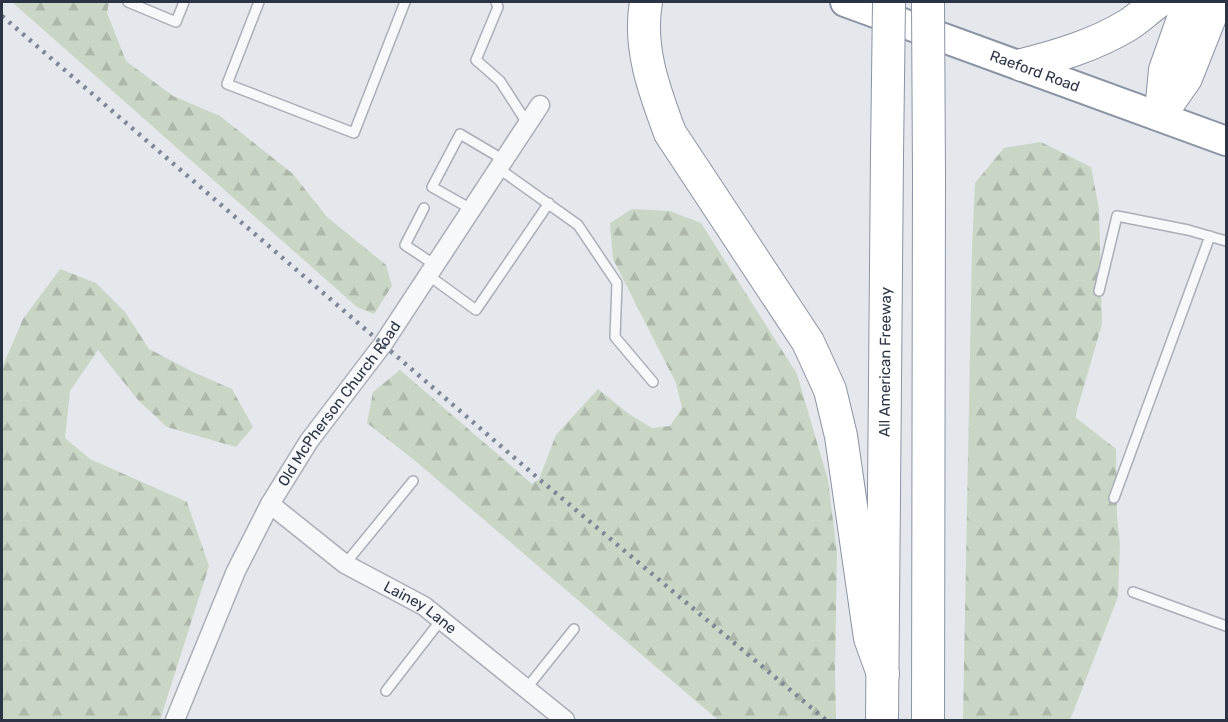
<svg xmlns="http://www.w3.org/2000/svg" width="1228" height="722" font-family="Rubik,sans-serif">
	<style>
		.forest { fill: url(#forest-firs) }
		.lines { fill: none; stroke-linecap: round; stroke-linejoin: round }
		.service-casing { stroke: #a9aeb7; stroke-width: 12 }
		.minor-casing { stroke: #a9aeb7; stroke-width: 21 }
		.trunk-casing { stroke: #8b94a3; stroke-width: 32 }
		.motorway-casing { stroke: #8b94a3; stroke-width: 34 }
		.service { stroke: #f7f8fa; stroke-width: 9 }
		.minor { stroke: #f7f8fa; stroke-width: 18 }
		.trunk { stroke: #fff; stroke-width: 28 }
		.motorway { stroke: #fff; stroke-width: 32 }
		.rail { stroke: #7d8696; stroke-width: 4.5; stroke-dasharray: 3 6; stroke-linecap: butt }
		.motorway-bridge-casing { stroke: #8b94a3; stroke-width: 34; stroke-linecap: butt }
		.motorway-bridge { stroke: #fff; stroke-width: 32 }
		.labels { text-anchor: middle; dominant-baseline: central; stroke-width: 5; stroke-linejoin: round; paint-order: stroke }
		.street-label { font-size: 15px; fill: #2b3445; stroke: #f4f6f9 }
	</style>
	<defs>
		<pattern id="forest-firs" width="22" height="20" patternUnits="userSpaceOnUse" patternTransform="scale(1.5)"><rect width="22" height="20" fill="#c9d6c5"/><path d="M5 1l3.5 6h-7zM16 11l3.5 6h-7z" fill="#adb8ab"/></pattern>
	</defs>
	<rect width="100%" height="100%" fill="#e4e7ec"/>
	<!-- forest -->
	<path class="forest" d="M 12,2 L 109,2 L 107,13 L 126,61 L 173,96 L 220,116 L 293,174 L 327,217 L 386,265 L 392,286 L 374,314 L 357,307 Z
		M 1041,142 L 1091,167 L 1099,209 L 1102,324 L 1075,417 L 1116,449 L 1117,516 L 1120,544 L 1118,597 L 1070,720 L 963,720 L 972,248 L 975,183 L 1004,148 Z
		M 632,209 L 670,211 L 701,223 L 797,374 L 828,480 L 837,553 L 835,672 L 836,720 L 718,720 L 413,459 L 367,423 L 373,392 L 400,370 L 532,484 L 539,479 L 556,435 L 598,389 L 629,414 L 652,428 L 670,426 L 682,408 L 676,383 L 613,259 L 610,223 Z
		M 60,269 L 96,283 L 125,312 L 149,349 L 193,372 L 232,389 L 253,427 L 236,447 L 167,427 L 138,400 L 98,350 L 70,391 L 65,438 L 90,459 L 187,502 L 209,566 L 160,720 L 2,720 L 2,368 L 23,319 Z"/>
	<g class="lines">
		<defs>
			<path id="service" d="M 128,2 L 176,22 L 184,2
				M 259,2 L 227,84 L 354,133 L 405,2
				M 496,2 L 498,7 L 476,60 L 500,81 L 527,123
				M 498,168 L 578,225 L 617,283 L 615,337 L 653,382
				M 424,208 L 405,245 L 435,265
				M 471,209 L 432,187 L 460,134 L 504,160
				M 428,275 L 476,310 L 549,203
				M 1099,291 L 1117,216 L 1188,230 L 1226,241
				M 1114,498 L 1210,236
				M 345,564 L 413,481
				M 1133,592 L 1226,626
				M 526,689 L 574,629
				M 386,691 L 441,620"/>
			<g id="minor">
				<path id="s1" d="M 270,504 L 345,564 L 424,606 L 565,720"/>
				<path id="s2" d="M 175,720 L 236,571 L 270,504 L 309,441 L 383,344 L 540,105"/>
			</g>
			<g id="trunk">
				<path id="s3" d="M 845,2 L 1226,141"/>
			</g>
			<g id="motorway">
				<path d="M 646,2 C 638,47 654,90 670,133 L 808,342 L 830,390 L 841,436 L 870,638 L 883,674"/>
				<path d="M 1022,65 C 1058,56 1095,45 1128,25 C 1139,18 1148,9 1158,2"/>
				<path d="M 1161,112 L 1165,70 L 1189,2"/>
				<path d="M 1160,115 L 1186,78 L 1216,2"/>
				<path id="s4" d="M 882,720 L 887,155"/>
				<path d="M 928,720 L 929,176"/>
			</g>
		</defs>
		<!-- service casing -->
		<use href="#service" class="service-casing"/>
		<!-- minor casing -->
		<use href="#minor" class="minor-casing"/>
		<!-- trunk casing -->
		<use href="#trunk" class="trunk-casing"/>
		<!-- motorway casing -->
		<use href="#motorway" class="motorway-casing"/>
		<!-- service -->
		<use href="#service" class="service"/>
		<!-- minor -->
		<use href="#minor" class="minor"/>
		<!-- trunk -->
		<use href="#trunk" class="trunk"/>
		<!-- motorway -->
		<use href="#motorway" class="motorway"/>
		<!-- rail -->
		<path class="rail" d="M 2,16 L 539,479 L 826,720"/>
		<defs>
			<path id="motorway-bridge" d="M 928,2 L 929,176
				M 887,155 L 889,2"/>
		</defs>
		<!-- motorway-bridge casing -->
		<use href="#motorway-bridge" class="motorway-bridge-casing"/>
		<!-- motorway-bridge -->
		<use href="#motorway-bridge" class="motorway-bridge"/>
	</g>
	<g class="labels">
		<!-- street labels -->
		<g class="street-label">
			<text stroke="none"><textPath href="#s3" startOffset="202">Raeford Road</textPath></text>
			<text stroke="none"><textPath href="#s4" startOffset="358">All American Freeway</textPath></text>
			<text stroke="none"><textPath href="#s2" startOffset="358">Old McPherson Church Road</textPath></text>
			<text stroke="none"><textPath href="#s1" startOffset="183">Lainey Lane</textPath></text>
		</g>
	</g>
	<!-- border -->
	<rect width="1228" height="722" fill="none" stroke="#2b3445" stroke-width="6"/>
</svg>
